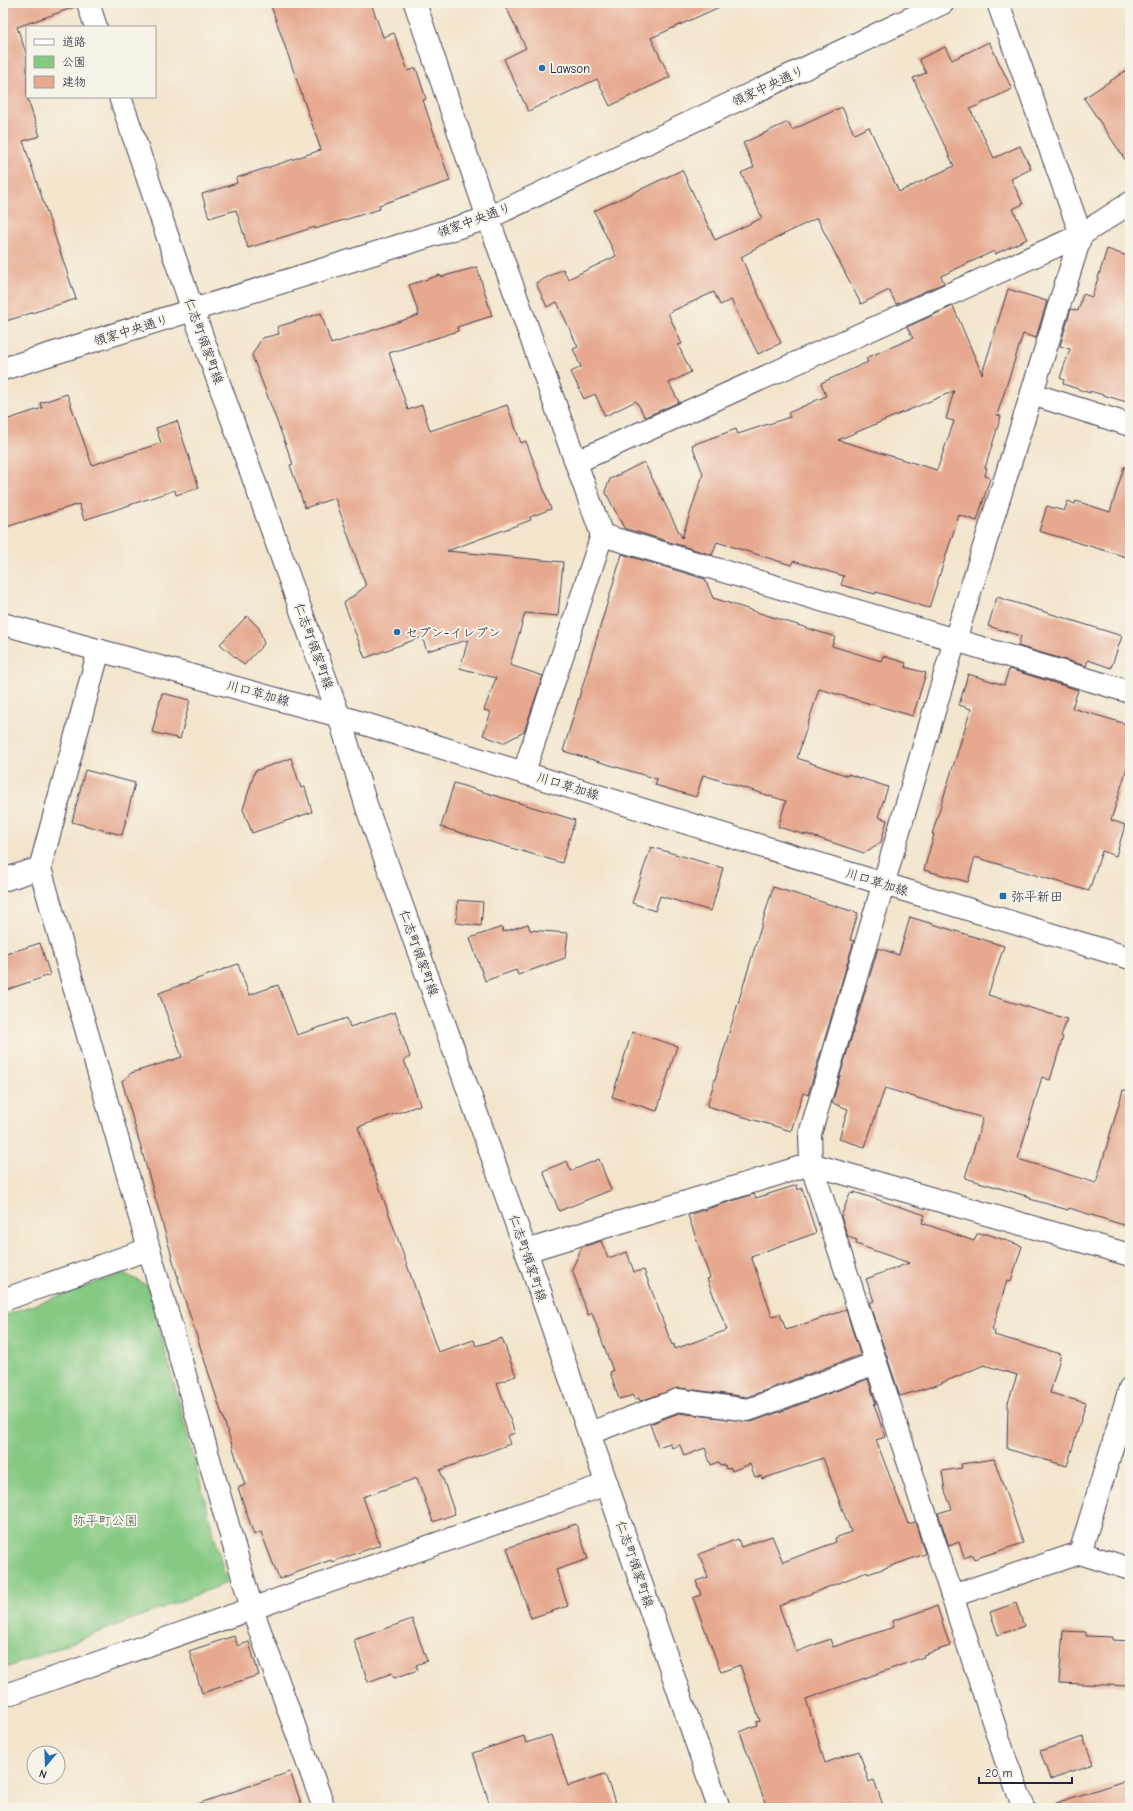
<svg xmlns="http://www.w3.org/2000/svg" width="1133" height="1811" font-family="'Comic Neue','Klee One',sans-serif">
	<style>
		.green { fill: #85c983; stroke: #54765f }
		.building { fill: #e6a88e; fill-rule: evenodd }
		.lines { fill: none; stroke-linecap: round; stroke-linejoin: round }
		.minor-casing { stroke: #413f51; stroke-width: 24 }
		.tertiary-casing { stroke: #413f51; stroke-width: 24 }
		.secondary-casing { stroke: #413f51; stroke-width: 24 }
		.minor { stroke: #fff; stroke-width: 22 }
		.tertiary { stroke: #fff; stroke-width: 22 }
		.secondary { stroke: #fff; stroke-width: 22 }
		.poi-dot { fill: #1f6fb2; stroke: #f7f3e8; stroke-width: 1.5 }
		.labels { text-anchor: middle; dominant-baseline: central; stroke-width: 4; stroke-linejoin: round; paint-order: stroke }
		.poi-label { font-size: 13px; fill: #22223b; stroke: #f7f3e8; text-anchor: start }
		.street-label { font-size: 13px; fill: #22223b; stroke: #f7f3e8 }
		.park-label { font-size: 13px; fill: #455c54; stroke: #f7f3e8 }
	</style>
	<rect width="100%" height="100%" fill="#f7f3e8"/>
	<filter id="ink" filterUnits="userSpaceOnUse"><feTurbulence type="fractalNoise" baseFrequency=".025" numOctaves="2"/><feDisplacementMap in="SourceGraphic" scale="8" xChannelSelector="R" yChannelSelector="G"/><feConvolveMatrix kernelMatrix="1 2 1 2 8 2 1 2 1" color-interpolation-filters="sRGB"/></filter>
	<filter id="wash" filterUnits="userSpaceOnUse"><feTurbulence type="fractalNoise" baseFrequency=".012" numOctaves="4" result="noise"/><feDisplacementMap in="SourceGraphic" scale="16" xChannelSelector="R" yChannelSelector="G"/><feGaussianBlur stdDeviation="0.9" result="paint"/><feColorMatrix in="noise" values="0 0 0 0 0 0 0 0 0 0 0 0 0 0 0 0 0 1.4 0 .05"/><feComposite in="paint" operator="in"/></filter>
	<g filter="url(#wash)">
		<rect width="100%" height="100%" fill="#f3e5cc"/>
		<!-- green -->
		<path class="green" d="M 124,1273 L 148,1286 L 227,1583 L 3,1669 L 3,1316 Z"/>
		<g id="blocks">
			<!-- building -->
			<path class="building" d="M 3,3 L 74,3 L 75,7 L 17,27 L 27,56 L 27,97 L 40,136 L 23,141 L 76,299 L 3,322 Z
				M 270,3 L 371,3 L 383,37 L 394,33 L 408,71 L 416,68 L 426,99 L 423,100 L 450,181 L 379,205 L 380,209 L 315,229 L 315,227 L 248,248 L 236,210 L 209,218 L 202,194 L 237,183 L 236,178 L 321,150 Z
				M 504,3 L 728,3 L 651,38 L 670,77 L 610,106 L 597,79 L 528,111 L 504,59 L 526,48 Z
				M 989,42 L 1012,89 L 970,109 L 994,158 L 1020,146 L 1031,169 L 1011,179 L 1023,204 L 1013,209 L 1027,239 L 995,254 L 994,251 L 941,276 L 944,283 L 896,304 L 889,290 L 861,304 L 817,218 L 752,250 L 752,251 L 741,257 L 781,343 L 758,354 L 731,300 L 720,305 L 714,292 L 668,313 L 682,344 L 678,345 L 691,372 L 669,383 L 679,402 L 645,417 L 636,401 L 605,416 L 595,394 L 584,399 L 571,372 L 581,367 L 573,349 L 578,347 L 557,302 L 547,307 L 536,283 L 563,269 L 568,279 L 616,256 L 594,211 L 682,170 L 715,240 L 762,218 L 741,173 L 754,167 L 743,143 L 788,122 L 792,130 L 842,107 L 854,134 L 869,127 L 899,192 L 954,166 L 913,78 L 926,73 L 919,59 L 945,47 L 952,60 Z
				M 1130,68 L 1130,167 L 1084,98 Z
				M 1107,249 L 1130,257 L 1130,403 L 1090,391 L 1090,393 L 1063,384 L 1064,380 L 1060,378 L 1070,349 L 1060,346 L 1071,309 L 1078,311 L 1083,294 L 1092,297 Z
				M 477,267 L 492,316 L 457,327 L 458,331 L 389,353 L 408,410 L 422,405 L 430,431 L 507,405 L 521,443 L 526,441 L 551,509 L 530,517 L 531,520 L 447,551 L 563,562 L 558,616 L 525,613 L 510,665 L 543,676 L 524,732 L 503,743 L 483,735 L 491,712 L 484,710 L 496,678 L 460,668 L 468,640 L 427,651 L 422,637 L 365,658 L 344,603 L 366,586 L 335,498 L 305,508 L 290,465 L 293,464 L 252,355 L 262,338 L 279,334 L 277,327 L 321,313 L 331,344 L 419,315 L 409,285 L 440,275 L 441,277 Z
				M 1008,289 L 1047,301 L 1036,338 L 1023,334 L 997,415 L 1001,416 L 985,468 L 987,468 L 985,476 L 990,478 L 977,521 L 959,515 L 929,608 L 876,592 L 875,594 L 841,585 L 844,576 L 793,561 L 791,565 L 717,542 L 712,555 L 624,528 L 605,491 L 610,479 L 644,462 L 682,538 L 703,474 L 692,445 L 736,429 L 738,434 L 790,417 L 788,413 L 826,396 L 821,383 L 868,362 L 866,358 L 913,338 L 907,327 L 953,306 L 982,374 ZM 954,391 L 946,419 L 954,421 L 937,470 L 838,440 Z
				M 67,394 L 92,465 L 161,443 L 156,428 L 177,421 L 199,488 L 176,495 L 175,490 L 84,520 L 79,504 L 3,528 L 3,421 L 42,408 L 40,403 Z
				M 1124,467 L 1130,468 L 1130,558 L 1039,531 L 1047,506 L 1064,511 L 1068,501 L 1075,504 L 1076,501 L 1110,512 Z
				M 622,554 L 705,579 L 713,598 L 835,637 L 832,646 L 881,661 L 883,656 L 906,663 L 905,667 L 926,673 L 913,716 L 819,689 L 797,758 L 848,776 L 848,774 L 888,787 L 878,817 L 887,820 L 881,842 L 864,853 L 806,834 L 806,835 L 778,827 L 786,801 L 703,775 L 696,797 L 655,785 L 657,779 L 563,751 Z
				M 997,597 L 1122,636 L 1111,668 L 1088,660 L 1086,666 L 1018,646 L 1021,636 L 988,626 Z
				M 247,616 L 259,628 L 264,644 L 244,665 L 220,644 Z
				M 1009,669 L 1078,690 L 1072,708 L 1130,725 L 1130,758 L 1111,820 L 1125,825 L 1116,856 L 1102,851 L 1089,891 L 975,857 L 968,882 L 924,870 L 934,834 L 932,834 L 971,709 L 959,705 L 968,674 L 1004,685 Z
				M 162,693 L 190,700 L 180,739 L 152,732 Z
				M 291,758 L 301,788 L 305,787 L 312,812 L 252,833 L 243,809 L 255,771 Z
				M 85,770 L 135,783 L 122,835 L 72,822 Z
				M 454,783 L 575,820 L 562,863 L 441,827 Z
				M 651,847 L 723,868 L 711,911 L 660,896 L 655,911 L 632,903 Z
				M 773,887 L 858,913 L 850,940 L 854,941 L 808,1095 L 803,1093 L 791,1131 L 707,1106 Z
				M 458,900 L 483,902 L 481,926 L 456,923 Z
				M 910,917 L 1004,946 L 988,995 L 1067,1019 L 1061,1036 L 1063,1037 L 1050,1080 L 1042,1077 L 1018,1159 L 1096,1183 L 1123,1090 L 1130,1091 L 1130,1227 L 1069,1208 L 1068,1210 L 1030,1199 L 1030,1197 L 965,1178 L 983,1118 L 885,1088 L 865,1147 L 839,1139 L 848,1109 L 832,1103 L 878,948 L 899,955 Z
				M 528,924 L 530,930 L 568,933 L 565,958 L 518,975 L 516,970 L 485,981 L 470,938 L 502,927 L 503,932 Z
				M 40,943 L 50,975 L 3,991 L 3,955 Z
				M 238,964 L 249,995 L 278,985 L 297,1035 L 347,1018 L 350,1027 L 395,1012 L 410,1057 L 404,1060 L 420,1105 L 358,1127 L 438,1352 L 474,1340 L 476,1346 L 502,1338 L 516,1376 L 497,1383 L 515,1433 L 507,1436 L 510,1444 L 440,1470 L 455,1514 L 433,1522 L 417,1478 L 363,1497 L 380,1545 L 332,1562 L 331,1560 L 279,1579 L 261,1532 L 254,1535 L 238,1488 L 245,1485 L 180,1285 L 122,1081 L 131,1073 L 182,1057 L 159,993 Z
				M 632,1032 L 677,1046 L 657,1111 L 612,1097 Z
				M 599,1159 L 611,1190 L 559,1211 L 543,1171 L 567,1161 L 571,1171 Z
				M 797,1185 L 798,1190 L 802,1188 L 816,1233 L 751,1256 L 772,1316 L 780,1314 L 786,1330 L 846,1310 L 860,1355 L 747,1397 L 679,1388 L 640,1401 L 639,1398 L 635,1400 L 634,1395 L 619,1399 L 610,1372 L 613,1371 L 592,1313 L 588,1315 L 572,1269 L 582,1247 L 601,1241 L 608,1258 L 627,1252 L 634,1272 L 644,1270 L 672,1345 L 674,1344 L 675,1349 L 727,1330 L 707,1279 L 710,1278 L 688,1215 L 754,1194 L 756,1198 Z
				M 854,1192 L 925,1215 L 922,1223 L 974,1241 L 977,1234 L 987,1234 L 1022,1246 L 1011,1282 L 1007,1281 L 992,1330 L 995,1331 L 994,1335 L 1061,1354 L 1050,1393 L 1086,1403 L 1067,1466 L 1007,1449 L 1008,1403 L 1017,1375 L 984,1365 L 937,1385 L 900,1396 L 869,1303 L 874,1301 L 866,1279 L 909,1263 L 856,1244 L 857,1240 L 848,1237 L 841,1217 L 850,1193 L 854,1194 Z
				M 868,1379 L 876,1404 L 874,1404 L 885,1437 L 876,1440 L 908,1524 L 915,1522 L 925,1554 L 868,1574 L 867,1572 L 779,1606 L 796,1652 L 830,1639 L 833,1647 L 894,1627 L 892,1621 L 937,1606 L 950,1646 L 923,1655 L 924,1657 L 806,1699 L 825,1763 L 859,1751 L 869,1782 L 874,1780 L 884,1808 L 767,1808 L 740,1732 L 757,1725 L 756,1722 L 760,1721 L 740,1665 L 721,1672 L 693,1598 L 701,1595 L 696,1581 L 708,1577 L 699,1554 L 738,1539 L 741,1547 L 772,1536 L 783,1562 L 836,1542 L 835,1538 L 851,1532 L 823,1458 L 762,1479 L 761,1476 L 755,1477 L 750,1464 L 732,1471 L 731,1468 L 726,1469 L 725,1465 L 720,1466 L 718,1462 L 711,1465 L 705,1448 L 684,1456 L 680,1445 L 672,1448 L 670,1443 L 658,1447 L 650,1424 L 679,1413 L 752,1422 Z
				M 994,1459 L 1023,1543 L 974,1559 L 972,1555 L 964,1558 L 959,1542 L 949,1546 L 938,1513 L 952,1509 L 945,1491 L 942,1471 L 962,1468 L 961,1464 Z
				M 576,1524 L 588,1559 L 556,1570 L 568,1606 L 531,1618 L 507,1548 Z
				M 1016,1603 L 1024,1626 L 998,1635 L 990,1612 Z
				M 412,1619 L 427,1661 L 416,1665 L 418,1670 L 394,1678 L 392,1673 L 368,1682 L 354,1640 Z
				M 1063,1631 L 1086,1632 L 1086,1636 L 1112,1637 L 1112,1640 L 1130,1641 L 1130,1686 L 1059,1683 Z
				M 234,1636 L 238,1646 L 249,1642 L 259,1675 L 202,1693 L 189,1651 Z
				M 551,1735 L 568,1786 L 605,1774 L 617,1808 L 491,1808 L 473,1753 L 524,1736 L 526,1743 Z
				M 1083,1737 L 1093,1764 L 1050,1779 L 1040,1751 Z
				M 290,1772 L 303,1808 L 198,1808 L 197,1804 Z
				M 1130,1779 L 1130,1808 L 1057,1808 L 1056,1803 Z"/>
		</g>
	</g>
	<g filter="url(#ink)">
		<use href="#blocks" fill-opacity="0" stroke="#413f51" stroke-width="1"/>
		<g class="lines">
			<defs>
				<path id="minor" d="M 415,3 L 488,218 L 602,535 L 524,772
					M 998,3 L 1081,235 L 955,640 L 810,1134 L 811,1164 L 1006,1761 L 1024,1808
					M 1032,394 L 1130,425
					M 576,462 L 1081,235 L 1130,203
					M 602,535 L 1130,692
					M 99,650 L 40,868 L 252,1609 L 324,1808
					M 3,880 L 40,868
					M 526,1251 L 811,1164 L 1130,1255
					M 3,1300 L 149,1249
					M 590,1433 L 678,1400 L 748,1410 L 876,1363
					M 1080,1553 L 1130,1388
					M 952,1596 L 1080,1553 L 1130,1569
					M 3,1696 L 607,1484"/>
				<path id="tertiary" d="M 88,3 L 96,27
					M 120,97 L 193,311 L 339,716 L 368,811 L 526,1251 L 719,1808
					M 3,369 L 488,218 L 943,3"/>
				<path id="secondary" d="M 3,624 L 339,716 L 884,884 L 1130,958"/>
			</defs>
			<!-- minor casing -->
			<use href="#minor" class="minor-casing"/>
			<!-- tertiary casing -->
			<use href="#tertiary" class="tertiary-casing"/>
			<!-- secondary casing -->
			<use href="#secondary" class="secondary-casing"/>
			<!-- minor -->
			<use href="#minor" class="minor"/>
			<!-- tertiary -->
			<use href="#tertiary" class="tertiary"/>
			<!-- secondary -->
			<use href="#secondary" class="secondary"/>
		</g>
	</g>
	<!-- markers -->
	<g class="poi-dot">
		<circle cx="542" cy="68" r="4"/>
		<circle cx="397" cy="632" r="4"/>
		<rect x="999" y="892" width="8" height="8" rx="2"/>
	</g>
	<g class="labels">
		<!-- poi labels -->
		<g class="poi-label">
			<text x="550" y="68">Lawson</text>
			<text x="405" y="632">セブン-イレブン</text>
			<text x="1011" y="896">弥平新田</text>
		</g>
		<!-- street labels -->
		<g class="street-label">
			<text transform="translate(768 86) rotate(-25)">領家中央通り</text>
			<text transform="translate(474 220) rotate(-20)">領家中央通り</text>
			<text transform="translate(131 330) rotate(-17)">領家中央通り</text>
			<text transform="translate(204 341) rotate(70)">仁志町領家町線</text>
			<text transform="translate(314 646) rotate(70)">仁志町領家町線</text>
			<text transform="translate(258 693) rotate(15)">川口草加線</text>
			<text transform="translate(568 786) rotate(17)">川口草加線</text>
			<text transform="translate(877 882) rotate(17)">川口草加線</text>
			<text transform="translate(419 953) rotate(70)">仁志町領家町線</text>
			<text transform="translate(528 1258) rotate(71)">仁志町領家町線</text>
			<text transform="translate(635 1564) rotate(71)">仁志町領家町線</text>
		</g>
		<!-- park labels -->
		<g class="park-label">
			<text x="105" y="1520">弥平町公園</text>
		</g>
	</g>
	<!-- margin -->
	<rect width="1133" height="1811" fill="none" stroke="#f7f3e8" stroke-width="16"/>
	<!-- legend -->
	<rect x="26" y="26" width="130" height="72" fill="#f7f3e8" stroke="#a29fa3"/>
	<rect x="34" y="39" width="20" height="6" fill="#ffffff" stroke="#a29fa3"/>
	<text x="62" y="46" font-size="12" fill="#22223b">道路</text>
	<rect x="34" y="56" width="20" height="12" fill="#85c983" stroke="#a29fa3"/>
	<text x="62" y="66" font-size="12" fill="#22223b">公園</text>
	<rect x="34" y="76" width="20" height="12" fill="#e6a88e" stroke="#a29fa3"/>
	<text x="62" y="86" font-size="12" fill="#22223b">建物</text>
	<!-- north arrow -->
	<g transform="translate(46 1765) rotate(199)"><circle r="19" fill="#f7f3e8" stroke="#a29fa3"/>
	<path d="M0-3L7 15L0 10L-7 15Z" fill="#1f6fb2"/>
	<text y="-6" font-size="11" font-weight="bold" text-anchor="middle" fill="#22223b">N</text>
	</g>
	<!-- scale -->
	<path d="M979 1777v6h93v-6" fill="none" stroke="#22223b" stroke-width="2"/>
	<text x="985" y="1777" font-size="12" fill="#22223b" stroke="#f7f3e8" stroke-width="3" paint-order="stroke">20 m</text>
</svg>
